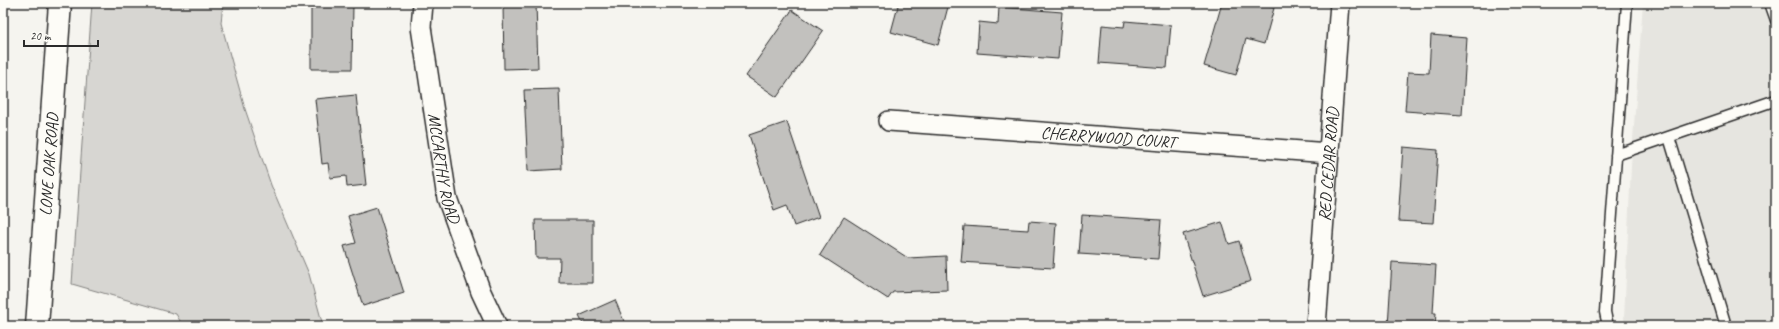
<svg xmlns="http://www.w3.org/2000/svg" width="1779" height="329" font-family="Caveat,sans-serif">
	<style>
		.built { fill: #e6e5e0 }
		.green { fill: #d7d6d2; stroke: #81807e }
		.building { fill: #c2c1be; stroke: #2b2b2b }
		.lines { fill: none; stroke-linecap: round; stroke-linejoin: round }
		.service-casing { stroke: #2b2b2b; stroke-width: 13 }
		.minor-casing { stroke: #2b2b2b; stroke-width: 22 }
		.secondary-casing { stroke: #2b2b2b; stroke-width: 25 }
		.service { stroke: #fdfcf7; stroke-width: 10 }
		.minor { stroke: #fdfcf7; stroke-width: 19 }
		.secondary { stroke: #fdfcf7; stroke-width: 22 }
		.labels { text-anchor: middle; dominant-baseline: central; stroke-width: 3; stroke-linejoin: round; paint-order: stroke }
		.street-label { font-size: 17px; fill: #2b2b2b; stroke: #fdfcf7 }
	</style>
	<rect width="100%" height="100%" fill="#f5f4ef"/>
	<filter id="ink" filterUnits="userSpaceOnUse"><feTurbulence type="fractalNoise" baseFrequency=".025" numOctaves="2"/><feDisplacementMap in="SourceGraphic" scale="8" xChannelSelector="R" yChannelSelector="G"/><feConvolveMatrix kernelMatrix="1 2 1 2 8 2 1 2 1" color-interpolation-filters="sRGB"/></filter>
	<g filter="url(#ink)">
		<!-- built -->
		<path class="built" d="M 1643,3 L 1776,3 L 1776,326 L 1626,326 L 1624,320 L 1631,166 Z"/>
		<!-- green -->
		<path class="green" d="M 92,3 L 223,3 L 221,23 L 245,109 L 271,185 L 309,274 L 323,326 L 183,326 L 176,314 L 72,284 Z"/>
		<!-- building -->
		<path class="building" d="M 311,3 L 353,3 L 352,69 L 311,69 Z
			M 503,3 L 536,3 L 538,68 L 504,69 Z
			M 887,3 L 949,3 L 938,45 L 891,32 L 898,6 Z
			M 1222,3 L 1256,3 L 1274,8 L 1264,44 L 1246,39 L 1236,75 L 1204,66 Z
			M 999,7 L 1062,12 L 1058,59 L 977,53 L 979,22 L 998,24 Z
			M 792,10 L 823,31 L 777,97 L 746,76 Z
			M 1125,21 L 1171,25 L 1167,68 L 1099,63 L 1102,25 L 1124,27 Z
			M 1431,35 L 1467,38 L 1462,115 L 1405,111 L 1408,72 L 1429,73 Z
			M 559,89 L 562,169 L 528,171 L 524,90 Z
			M 356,95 L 366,185 L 347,187 L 346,176 L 330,178 L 328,163 L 322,164 L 315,99 Z
			M 787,122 L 819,217 L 794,226 L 787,205 L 774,210 L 749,135 Z
			M 1403,147 L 1438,150 L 1433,223 L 1398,221 Z
			M 377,207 L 404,293 L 363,306 L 344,246 L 356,243 L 348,216 Z
			M 1082,215 L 1161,220 L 1158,259 L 1079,254 Z
			M 844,217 L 908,258 L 946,256 L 947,290 L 893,292 L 888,299 L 820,255 Z
			M 535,220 L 593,220 L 593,283 L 559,283 L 560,258 L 536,258 Z
			M 1029,221 L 1056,223 L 1053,268 L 961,262 L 964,226 L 1028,230 Z
			M 1222,222 L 1229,244 L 1239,241 L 1251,281 L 1203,296 L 1183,234 Z
			M 1392,262 L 1436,265 L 1433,313 L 1436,313 L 1435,326 L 1388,326 Z
			M 615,300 L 626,326 L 584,326 L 579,316 Z"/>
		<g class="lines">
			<defs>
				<path id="service" d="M 1770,3 L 1776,20
					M 1669,137 L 1726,326
					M 1616,155 L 1776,100
					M 1608,326 L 1605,312 L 1627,3"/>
				<g id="minor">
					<path id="s1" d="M 423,3 L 421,27 L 447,198 L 481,292 L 497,326"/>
					<path id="s2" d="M 889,121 L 1329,153"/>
					<path id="s3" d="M 1316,326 L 1340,3"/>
				</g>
				<g id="secondary">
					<path id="s4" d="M 37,326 L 60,3"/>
				</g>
			</defs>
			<!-- service casing -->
			<use href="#service" class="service-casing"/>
			<!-- minor casing -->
			<use href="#minor" class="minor-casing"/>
			<!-- secondary casing -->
			<use href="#secondary" class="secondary-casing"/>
			<!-- service -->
			<use href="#service" class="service"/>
			<!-- minor -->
			<use href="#minor" class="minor"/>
			<!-- secondary -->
			<use href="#secondary" class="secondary"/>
		</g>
	</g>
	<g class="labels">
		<!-- street labels -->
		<g class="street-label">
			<text stroke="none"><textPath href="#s2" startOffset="220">CHERRYWOOD COURT</textPath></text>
			<text stroke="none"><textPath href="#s4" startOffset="162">LONE OAK ROAD</textPath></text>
			<text stroke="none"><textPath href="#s3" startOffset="162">RED CEDAR ROAD</textPath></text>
			<text stroke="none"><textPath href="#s1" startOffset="167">MCCARTHY ROAD</textPath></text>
		</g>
	</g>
	<!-- margin -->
	<rect width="1779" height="329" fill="none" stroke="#fdfcf7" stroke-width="16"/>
	<rect x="8" y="8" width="1763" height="313" fill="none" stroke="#2b2b2b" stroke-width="1.5" filter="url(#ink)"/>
	<!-- scale -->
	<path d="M24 40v6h74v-6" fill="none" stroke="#2b2b2b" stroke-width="2"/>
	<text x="30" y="40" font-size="12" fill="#2b2b2b" stroke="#fdfcf7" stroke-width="3" paint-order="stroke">20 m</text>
</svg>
